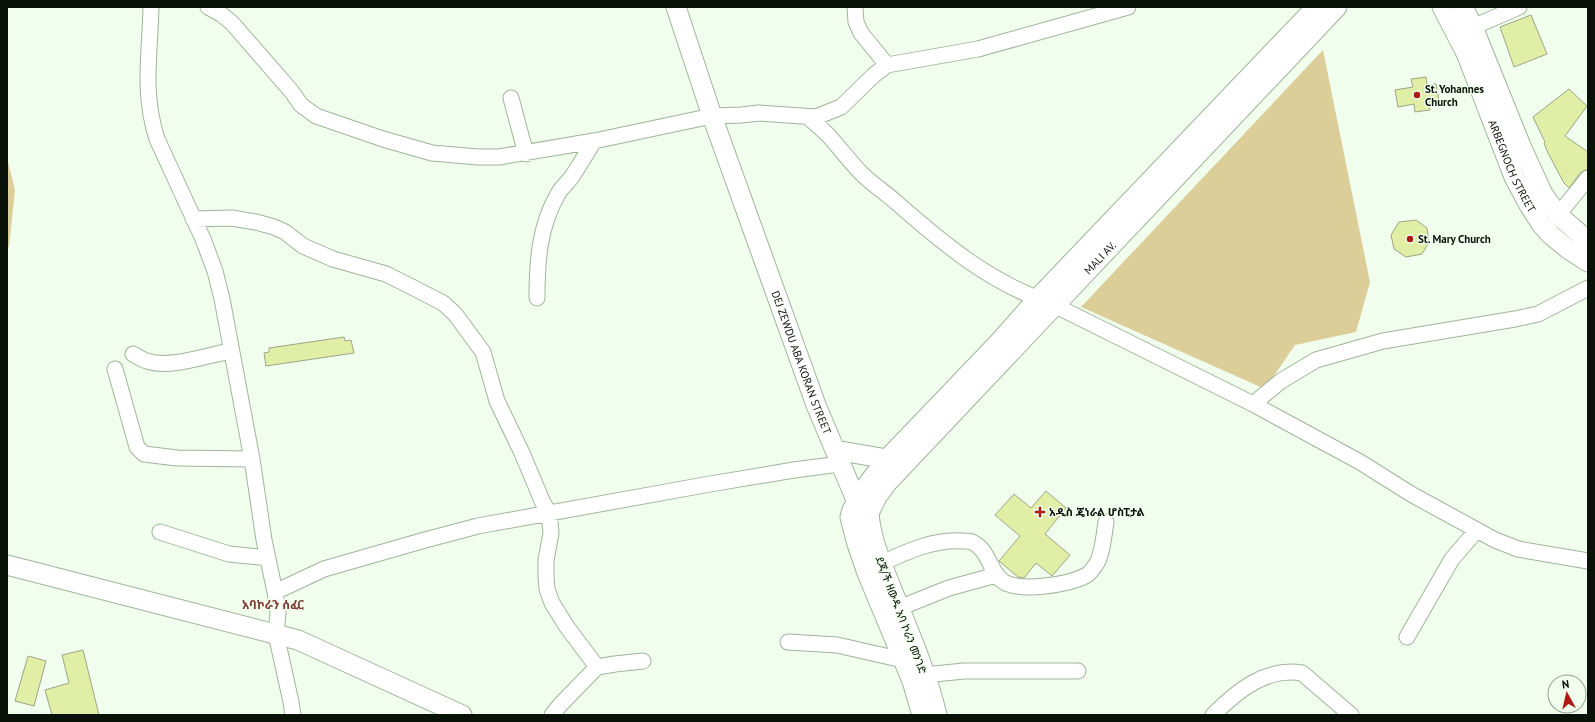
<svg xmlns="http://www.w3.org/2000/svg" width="1595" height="722" font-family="'PT Sans','Noto Sans Ethiopic',sans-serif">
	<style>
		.green { fill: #dcce99 }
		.building { fill: #e0eea6; stroke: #9ea486 }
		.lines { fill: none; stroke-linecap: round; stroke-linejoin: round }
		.minor-casing { stroke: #a0b49b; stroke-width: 17 }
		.major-casing { stroke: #a0b49b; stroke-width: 21 }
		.minor { stroke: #fff; stroke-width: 15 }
		.major { stroke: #fff; stroke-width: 19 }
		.poi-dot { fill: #ac1a14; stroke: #f1feee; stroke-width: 1.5 }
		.labels { text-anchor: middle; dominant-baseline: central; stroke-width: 3; stroke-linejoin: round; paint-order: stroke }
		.poi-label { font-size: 11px; font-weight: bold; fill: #0a1109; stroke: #f1feee; text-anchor: start }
		.street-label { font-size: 11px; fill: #0a1109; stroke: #f1feee }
		.neighbourhood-label { font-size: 12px; font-weight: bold; fill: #803930; stroke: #f1feee }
	</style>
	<rect width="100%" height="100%" fill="#f1feee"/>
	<!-- green -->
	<path class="green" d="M 1323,50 L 1370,282 L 1356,332 L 1295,345 L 1265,389 L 1081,307 Z
		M 7,158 L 15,190 L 9,247 L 7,246 Z"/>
	<!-- building -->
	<path class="building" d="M 1531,15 L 1547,54 L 1514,67 L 1500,27 Z
		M 1426,77 L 1427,85 L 1436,84 L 1439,101 L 1429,102 L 1430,110 L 1415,112 L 1414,104 L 1398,107 L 1395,90 L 1413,87 L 1411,79 Z
		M 1569,89 L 1587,106 L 1565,136 L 1588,152 L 1588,169 L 1581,172 L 1569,188 L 1564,183 L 1548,153 L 1544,143 L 1545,142 L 1533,117 Z
		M 1416,220 L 1427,228 L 1429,242 L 1422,254 L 1406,257 L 1394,249 L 1391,235 L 1399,222 Z
		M 344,337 L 345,341 L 351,340 L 354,353 L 266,366 L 264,353 L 269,352 L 269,348 Z
		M 1046,491 L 1066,508 L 1045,534 L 1070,555 L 1052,576 L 1036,563 L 1024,578 L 1018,577 L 999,561 L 1020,536 L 995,515 L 1014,494 L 1031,508 Z
		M 83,650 L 99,715 L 52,715 L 45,690 L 69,683 L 62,655 Z
		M 28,656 L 46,661 L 34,706 L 15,701 Z"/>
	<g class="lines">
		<defs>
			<path id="minor" d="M 151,7 C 150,54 142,93 157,139 L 203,239 L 215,271 L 222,299 L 252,459 L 264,540 L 275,592 L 278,613 L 276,634 L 291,702 L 293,715
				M 208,7 L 221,14 L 232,23 L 292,92 L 301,105 L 316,116 L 383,139 L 432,153 L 478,157 L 499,157 L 594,141 L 712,116 L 741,115 L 759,113 L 816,117 L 841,107 L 874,75 L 887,65 L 978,49 L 1128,7
				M 855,7 L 856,22 L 861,33 L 887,65
				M 1473,27 L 1519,7
				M 511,98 L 526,154
				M 808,117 C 815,123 822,129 828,135 C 840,148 850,162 862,174 C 873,185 886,193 897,203 C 947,247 991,283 1054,305 L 1253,404 L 1360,462 L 1411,494 L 1495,540 L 1518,549 L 1588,561
				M 1558,215 L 1588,178
				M 193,219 L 232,218 L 256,222 L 274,227 L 285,232 L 303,246 L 333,259 L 386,274 L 410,286 L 443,303 L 455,314 L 483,352 L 497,401 L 522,453 L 543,503 L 549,512 L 551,533 L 546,560 L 546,576 L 547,589 L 552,603 L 567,627 L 597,667
				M 537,298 C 537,263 539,226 558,194 C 561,188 567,183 571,178 C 579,166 586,154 594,141
				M 133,354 C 137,356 142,360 147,361 C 170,369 207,355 231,351
				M 115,369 L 137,447 L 144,454 L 177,458 L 252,459
				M 1253,404 L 1281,381 L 1316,360 L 1383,341 L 1515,319 L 1538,314 L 1588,288
				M 160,532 L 229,554 L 268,558
				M 882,563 C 908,551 934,539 963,541 C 966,541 970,541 972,542 C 990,550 989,573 1004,582 C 1021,592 1069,585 1087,575 C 1090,573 1096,565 1098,561 C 1103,550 1104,534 1106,522
				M 275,592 L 324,569 L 425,540 L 478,526 L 710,484 L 794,470 L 840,464
				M 899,608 L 949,588 L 996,575
				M 1407,637 L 1452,559 L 1477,530
				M 788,642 L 837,645 L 903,660
				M 916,679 L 924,675 L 964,671 L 1078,671
				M 552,715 L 561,704 L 597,667 L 615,664 L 643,661
				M 1213,715 C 1237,691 1266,667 1302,673 L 1351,715"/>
			<g id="major">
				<path id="s1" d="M 676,7 L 712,116 L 816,405 L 856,500 L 863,507"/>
				<path id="s2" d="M 1442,7 L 1466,53 L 1514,177 L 1529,205 L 1541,224 L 1551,235 L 1568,249 L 1588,262"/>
				<path d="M 1463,7 L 1473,27 L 1521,146 L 1543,194 L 1558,215 L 1588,241"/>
				<path d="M 835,450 L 887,459"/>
				<path id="s3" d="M 869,513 L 877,497 L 887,483 L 1337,7"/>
				<path d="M 869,513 C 871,541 883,566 893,592 C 909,632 927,673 937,715"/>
				<path d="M 7,565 L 298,640 L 462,715"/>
				<path d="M 922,715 L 912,681 L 867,573 L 857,544 L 850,517 L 852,510 L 863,490 L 887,459 L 1000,341 L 1037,299 L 1316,7"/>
			</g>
		</defs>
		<!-- minor casing -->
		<use href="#minor" class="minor-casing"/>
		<!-- major casing -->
		<use href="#major" class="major-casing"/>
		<!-- minor -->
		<use href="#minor" class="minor"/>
		<!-- major -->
		<use href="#major" class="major"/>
	</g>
	<!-- markers -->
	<g class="poi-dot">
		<circle cx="1417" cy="95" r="4"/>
		<circle cx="1410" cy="239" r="4"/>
		<path d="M1038 506h4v4h4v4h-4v4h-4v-4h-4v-4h4z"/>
	</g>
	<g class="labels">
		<!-- poi labels -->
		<g class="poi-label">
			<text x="1425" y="89">St. Yohannes<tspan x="1425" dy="13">Church</tspan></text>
			<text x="1418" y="239">St. Mary Church</text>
			<text x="1049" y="512">አዲስ ጄነራል ሆስፒታል</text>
		</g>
		<!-- street labels -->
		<g class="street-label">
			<text stroke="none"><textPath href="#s2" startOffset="174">ARBEGNOCH STREET</textPath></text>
			<text stroke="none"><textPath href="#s3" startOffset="345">MALI AV.</textPath></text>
			<text stroke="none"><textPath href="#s1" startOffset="377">DEJ ZEWDU ABA KORAN STREET</textPath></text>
			<text transform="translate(901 615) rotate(69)">ደጃ/ች ዘውዱ አባ ኮራን መንገድ</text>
		</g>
		<!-- neighbourhood labels -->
		<g class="neighbourhood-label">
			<text x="273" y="604">አባኮራን ሰፈር</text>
		</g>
	</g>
	<!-- border -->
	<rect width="1595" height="722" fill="none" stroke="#0a1109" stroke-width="16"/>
	<!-- north arrow -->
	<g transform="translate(1567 694) rotate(352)"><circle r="19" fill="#f1feee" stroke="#959f92"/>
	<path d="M0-3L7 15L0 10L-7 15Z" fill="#ac1a14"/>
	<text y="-6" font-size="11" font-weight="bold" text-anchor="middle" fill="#0a1109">N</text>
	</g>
</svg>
